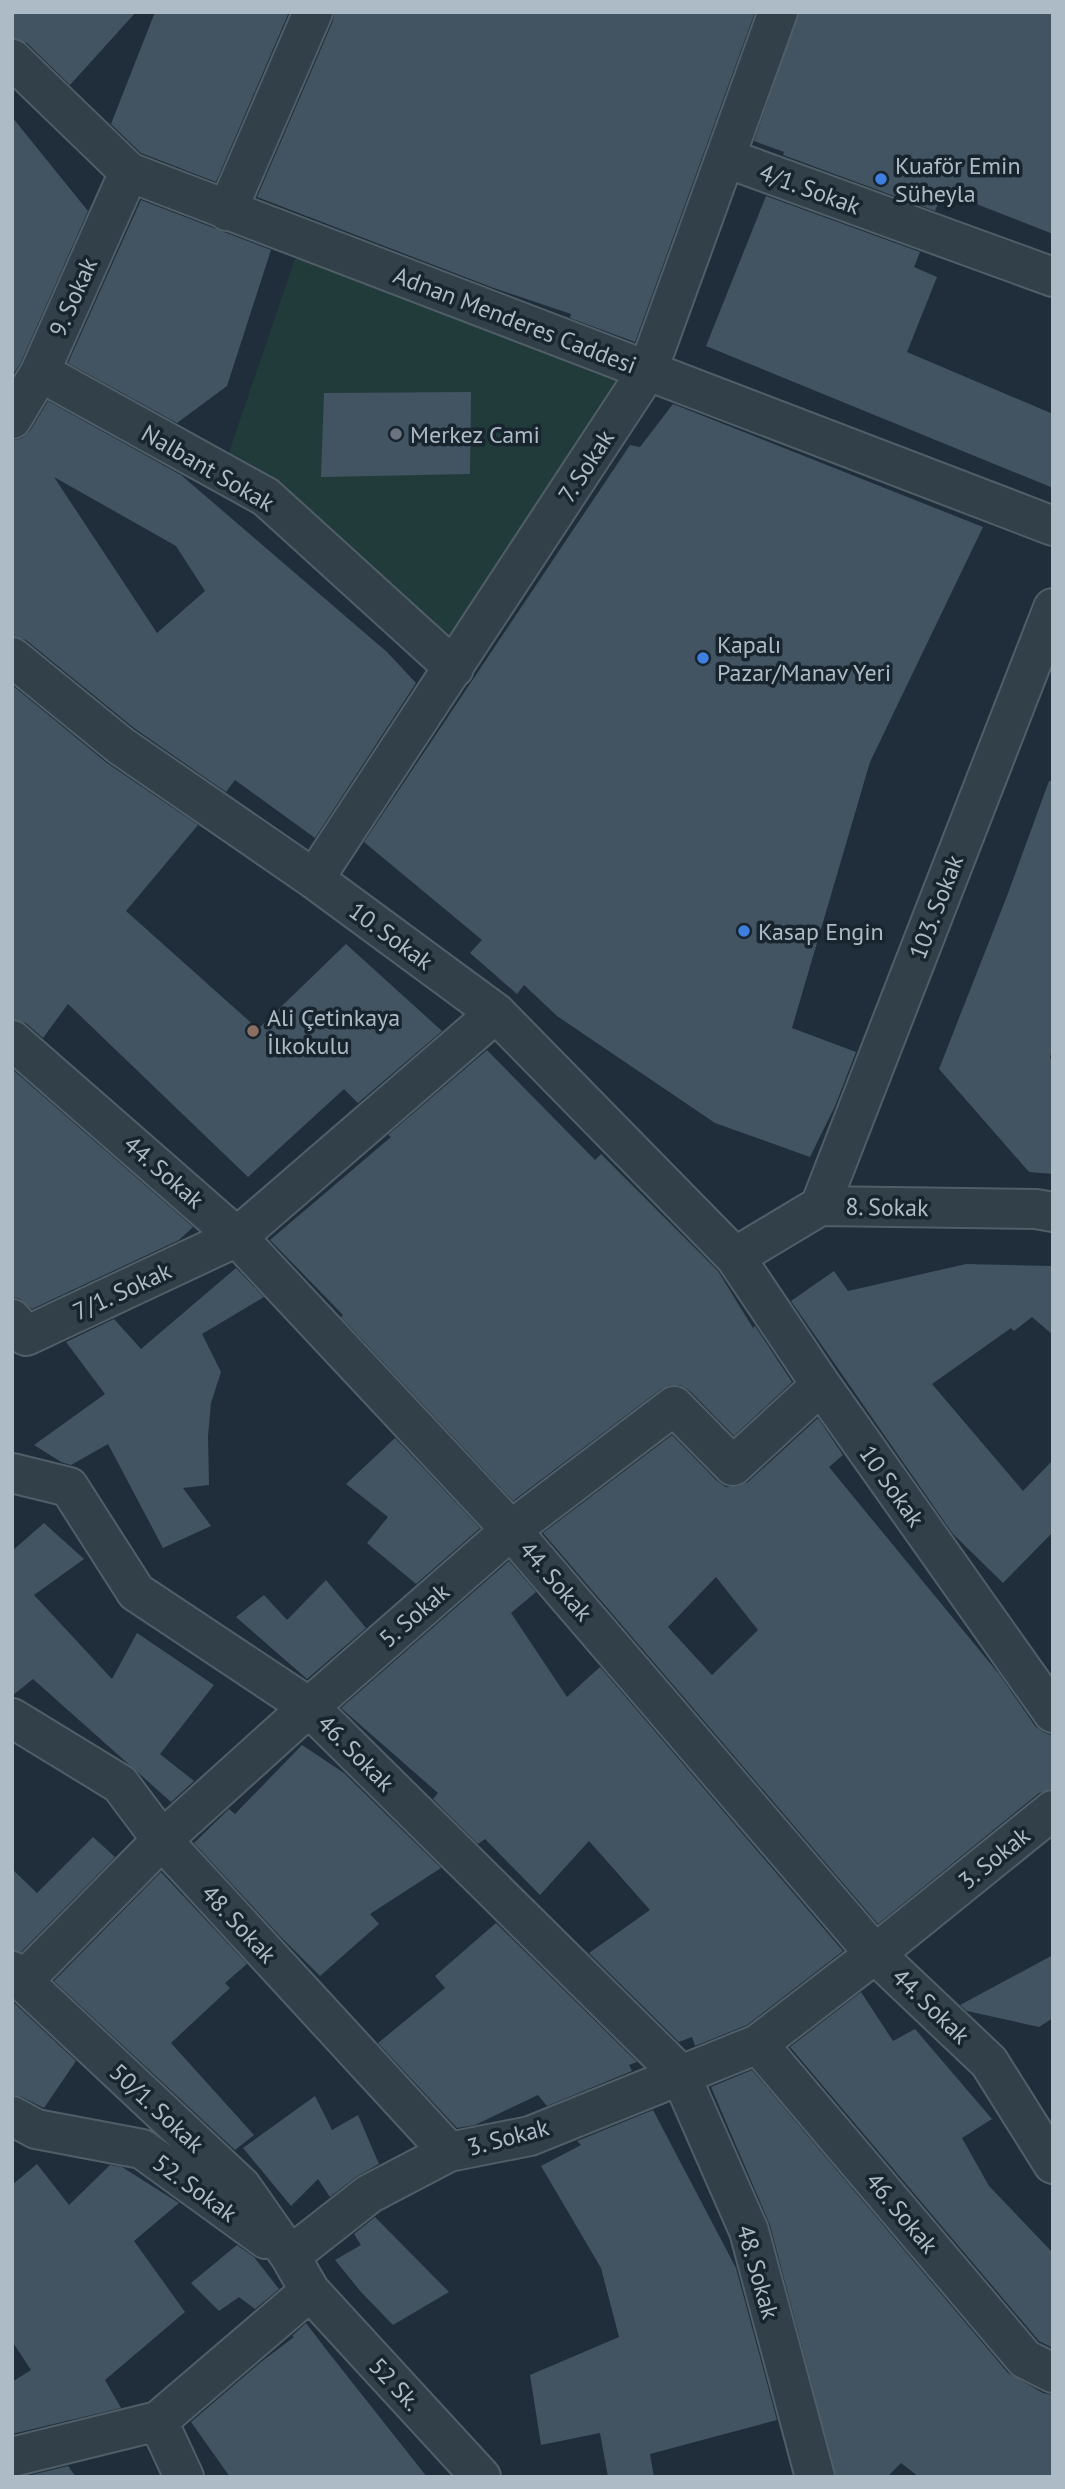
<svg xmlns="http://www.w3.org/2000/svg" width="1065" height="2489" font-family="'PT Sans',sans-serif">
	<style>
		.green { fill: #213b3a }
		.building { fill: #425462; fill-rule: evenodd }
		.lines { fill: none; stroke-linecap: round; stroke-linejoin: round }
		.minor-casing { stroke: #505e68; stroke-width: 42 }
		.tertiary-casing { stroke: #505e68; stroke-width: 42 }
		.minor { stroke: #32404a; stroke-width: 38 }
		.tertiary { stroke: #32404a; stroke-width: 38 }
		.shop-dot { fill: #3f7fe0; stroke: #18252e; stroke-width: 2.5 }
		.worship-dot { fill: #6b7280; stroke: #18252e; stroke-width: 2.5 }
		.education-dot { fill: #8d6e63; stroke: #18252e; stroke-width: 2.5 }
		.labels { text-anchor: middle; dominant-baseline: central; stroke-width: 7; stroke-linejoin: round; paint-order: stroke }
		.poi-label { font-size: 24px; fill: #adbbc7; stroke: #18252e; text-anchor: start }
		.street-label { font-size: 24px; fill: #adbbc7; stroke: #18252e }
	</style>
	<rect width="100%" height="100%" fill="#1f2e3a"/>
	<!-- green -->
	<path class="green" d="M 297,253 L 629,375 L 449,640 L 228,455 Z"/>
	<!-- building -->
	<path class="building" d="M 12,12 L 136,12 L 70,85 L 27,43 L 12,38 Z
		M 155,12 L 289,12 L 216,182 L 141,153 L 111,124 Z
		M 334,12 L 755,12 L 635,342 L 570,318 L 571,314 L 491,287 L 257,197 L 333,21 Z
		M 799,12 L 1053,12 L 1053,234 L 943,191 L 935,211 L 783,155 L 784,152 L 754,141 Z
		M 12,117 L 88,211 L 21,362 L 12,376 Z
		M 766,196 L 920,252 L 914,267 L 937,277 L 907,352 L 1053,414 L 1053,488 L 706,346 Z
		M 141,200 L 271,250 L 227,386 L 177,423 L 68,363 Z
		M 471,392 L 470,474 L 321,477 L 324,393 Z
		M 48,401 L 181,475 L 387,652 L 416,683 L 315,838 L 235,780 L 226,792 L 134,728 L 26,640 L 12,636 L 12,441 L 22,438 L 30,431 ZM 54,477 L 176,546 L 205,591 L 157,633 Z
		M 673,404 L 983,527 L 870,762 L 792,1028 L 856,1052 L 835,1106 L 810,1157 L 715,1123 L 557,1016 L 524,985 L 517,994 L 470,953 L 482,940 L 364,842 L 630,445 L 640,447 Z
		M 12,685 L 107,763 L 198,825 L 126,911 L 258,1029 L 346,944 L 442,1031 L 358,1103 L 344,1089 L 248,1177 L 68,1004 L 43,1038 L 26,1023 L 12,1019 Z
		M 1049,781 L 1053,781 L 1053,1044 L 1050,1058 L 1053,1061 L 1053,1174 L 1029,1172 L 939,1069 L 1007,896 Z
		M 487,1050 L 595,1160 L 601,1154 L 718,1271 L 753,1328 L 755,1326 L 792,1382 L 734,1436 L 690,1391 L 680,1385 L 670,1385 L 661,1389 L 513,1501 L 341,1317 L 343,1315 L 270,1240 L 391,1137 L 388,1135 Z
		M 12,1069 L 193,1227 L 179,1240 L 32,1309 L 20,1299 L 12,1297 Z
		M 966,1264 L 1053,1266 L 1053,1335 L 1032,1317 L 1014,1331 L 1011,1328 L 932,1384 L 1023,1491 L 1053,1460 L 1053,1532 L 1003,1583 L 953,1534 L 791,1301 L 834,1271 L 848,1291 Z
		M 236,1268 L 264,1297 L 202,1334 L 221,1372 L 211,1403 L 208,1436 L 209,1485 L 183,1488 L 211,1526 L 163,1548 L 108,1444 L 71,1465 L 61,1462 L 34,1445 L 105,1394 L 66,1342 L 114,1319 L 141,1349 Z
		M 818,1418 L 843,1455 L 829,1467 L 999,1674 L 1035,1726 L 1043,1732 L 1053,1736 L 1053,1789 L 1039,1793 L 878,1924 L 543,1533 L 672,1435 L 717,1481 L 726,1487 L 737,1487 L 748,1482 ZM 716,1577 L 758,1630 L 712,1675 L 668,1627 Z
		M 395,1438 L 480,1528 L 416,1584 L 367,1543 L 388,1517 L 346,1484 Z
		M 44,1523 L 84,1559 L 34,1595 L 112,1679 L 137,1633 L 214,1685 L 160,1754 L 194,1781 L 171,1802 L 33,1679 L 12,1696 L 12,1551 Z
		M 509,1561 L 536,1592 L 511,1613 L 567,1697 L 600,1667 L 843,1951 L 747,2025 L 695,2046 L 692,2037 L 679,2042 L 589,1953 L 650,1910 L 589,1841 L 540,1895 L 485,1839 L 478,1844 L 433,1799 L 438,1793 L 341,1708 Z
		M 326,1580 L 366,1628 L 307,1679 L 236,1617 L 264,1595 L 287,1620 Z
		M 302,1745 L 344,1773 L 441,1868 L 370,1914 L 379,1924 L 320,1976 L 280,1936 L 194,1843 L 229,1809 L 235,1814 Z
		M 93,1837 L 115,1857 L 21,1952 L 12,1950 L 12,1869 L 37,1893 Z
		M 161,1872 L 247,1964 L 225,1983 L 230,1988 L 171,2043 L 254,2135 L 235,2150 L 54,1981 Z
		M 496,1923 L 637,2062 L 629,2065 L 632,2071 L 547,2106 L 538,2095 L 475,2125 L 457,2128 L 378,2043 L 445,1988 L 435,1976 Z
		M 1053,1955 L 1053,2018 L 1039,2027 L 967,2011 L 960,2005 Z
		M 861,1992 L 893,2041 L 915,2029 L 992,2119 L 962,2138 L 989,2186 L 1053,2253 L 1053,2348 L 1039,2341 L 790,2047 Z
		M 12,2001 L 76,2061 L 44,2108 L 22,2097 L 12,2094 Z
		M 752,2070 L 1008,2373 L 1043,2393 L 1053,2395 L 1053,2477 L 919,2477 L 901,2463 L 887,2477 L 836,2477 L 770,2225 L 711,2087 Z
		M 315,2096 L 332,2130 L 358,2115 L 379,2164 L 356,2177 L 330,2197 L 318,2179 L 291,2206 L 243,2148 Z
		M 653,2110 L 736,2268 L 777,2420 L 650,2454 L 654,2477 L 608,2477 L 600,2433 L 541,2445 L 530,2375 L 619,2337 L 601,2268 L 541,2166 L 581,2145 L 577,2141 Z
		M 37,2164 L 69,2205 L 110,2165 L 122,2167 L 179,2203 L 134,2241 L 185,2312 L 105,2380 L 121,2408 L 12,2434 L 12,2382 L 31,2370 L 12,2341 L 12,2185 Z
		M 375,2217 L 449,2292 L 393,2325 L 361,2292 L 335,2260 L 361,2245 L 354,2234 Z
		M 237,2245 L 254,2257 L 279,2289 L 255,2309 L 239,2297 L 219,2311 L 191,2283 Z
		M 306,2323 L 325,2348 L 427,2477 L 230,2477 L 191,2422 L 261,2362 L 294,2337 L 292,2336 Z
		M 68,2466 L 76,2477 L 23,2477 Z"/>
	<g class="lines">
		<defs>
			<path id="minor" d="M 726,158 L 1053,277
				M 227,211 L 313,12
				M 40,372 L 266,497 L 454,668
				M 12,419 L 40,372 L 129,172
				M 12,657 L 121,746 L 314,879 L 496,1013 L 735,1257 L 821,1385 L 1053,1713
				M 314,879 L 648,370 L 778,12
				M 12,1040 L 237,1237 L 511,1530 L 875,1954 L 989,2062 L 1053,2164
				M 820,1206 L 1053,608
				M 735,1257 L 820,1206 L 1036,1209 L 1053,1212
				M 12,1319 L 26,1336 L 237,1237 L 496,1013
				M 12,1473 L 69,1487 L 136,1592 L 309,1707 L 680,2074 L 749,2231 L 815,2477
				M 12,1718 L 120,1784 L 162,1840 L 449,2152
				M 12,1971 L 241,2186 L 290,2256 L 310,2291 L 481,2477
				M 22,1982 L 162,1840 L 309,1707 L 511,1530 L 674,1406 L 733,1466 L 821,1385
				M 758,2044 L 1025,2359 L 1053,2373
				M 12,2116 L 36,2129 L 142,2149 L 266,2239
				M 290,2256 L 369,2194 L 449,2152 L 530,2136 L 758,2044 L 875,1954 L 1053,1810
				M 158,2421 L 184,2477
				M 12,2457 L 158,2421 L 310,2291"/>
			<path id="tertiary" d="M 12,59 L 129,172 L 1053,526"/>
		</defs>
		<!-- minor casing -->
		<use href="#minor" class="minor-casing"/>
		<!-- tertiary casing -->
		<use href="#tertiary" class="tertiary-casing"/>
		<!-- minor -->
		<use href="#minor" class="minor"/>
		<!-- tertiary -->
		<use href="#tertiary" class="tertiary"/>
	</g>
	<!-- markers -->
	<g class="shop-dot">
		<circle cx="881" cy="179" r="7"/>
		<circle cx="703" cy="658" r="7"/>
		<circle cx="744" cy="931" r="7"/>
	</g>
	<circle class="worship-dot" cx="396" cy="434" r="7"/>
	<circle class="education-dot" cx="253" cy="1031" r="7"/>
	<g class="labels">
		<!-- poi labels -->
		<g class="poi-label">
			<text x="895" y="165">Kuaför Emin<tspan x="895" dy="28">Süheyla</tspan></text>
			<text x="410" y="434">Merkez Cami</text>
			<text x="717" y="644">Kapalı<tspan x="717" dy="28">Pazar/Manav Yeri</tspan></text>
			<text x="758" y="931">Kasap Engin</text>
			<text x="267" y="1017">Ali Çetinkaya<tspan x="267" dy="28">İlkokulu</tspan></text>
		</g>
		<!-- street labels -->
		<g class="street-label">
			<text transform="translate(810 189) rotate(20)">4/1. Sokak</text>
			<text transform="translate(73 297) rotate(-66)">9. Sokak</text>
			<text transform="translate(515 320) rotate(21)">Adnan Menderes Caddesi</text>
			<text transform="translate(586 466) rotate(-57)">7. Sokak</text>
			<text transform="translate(208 468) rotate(30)">Nalbant Sokak</text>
			<text transform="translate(936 907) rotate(-69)">103. Sokak</text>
			<text transform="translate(391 936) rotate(36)">10. Sokak</text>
			<text transform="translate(164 1172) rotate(41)">44. Sokak</text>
			<text transform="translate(887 1207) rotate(1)">8. Sokak</text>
			<text transform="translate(122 1291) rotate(-25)">7/1. Sokak</text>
			<text transform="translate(892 1486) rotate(55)">10 Sokak</text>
			<text transform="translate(556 1581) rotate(49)">44. Sokak</text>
			<text transform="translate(414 1615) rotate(-41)">5. Sokak</text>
			<text transform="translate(356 1753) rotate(45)">46. Sokak</text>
			<text transform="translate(994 1858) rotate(-39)">3. Sokak</text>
			<text transform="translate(239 1924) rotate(47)">48. Sokak</text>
			<text transform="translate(931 2006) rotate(44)">44. Sokak</text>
			<text transform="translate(157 2108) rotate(43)">50/1. Sokak</text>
			<text transform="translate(508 2137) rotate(-15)">3. Sokak</text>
			<text transform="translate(195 2188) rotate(36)">52. Sokak</text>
			<text transform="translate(902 2213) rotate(50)">46. Sokak</text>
			<text transform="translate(758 2272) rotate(74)">48. Sokak</text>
			<text transform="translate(395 2384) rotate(47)">52 Sk.</text>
		</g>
	</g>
	<!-- border -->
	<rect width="1065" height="2489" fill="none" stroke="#adbbc7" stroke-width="28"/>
</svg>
